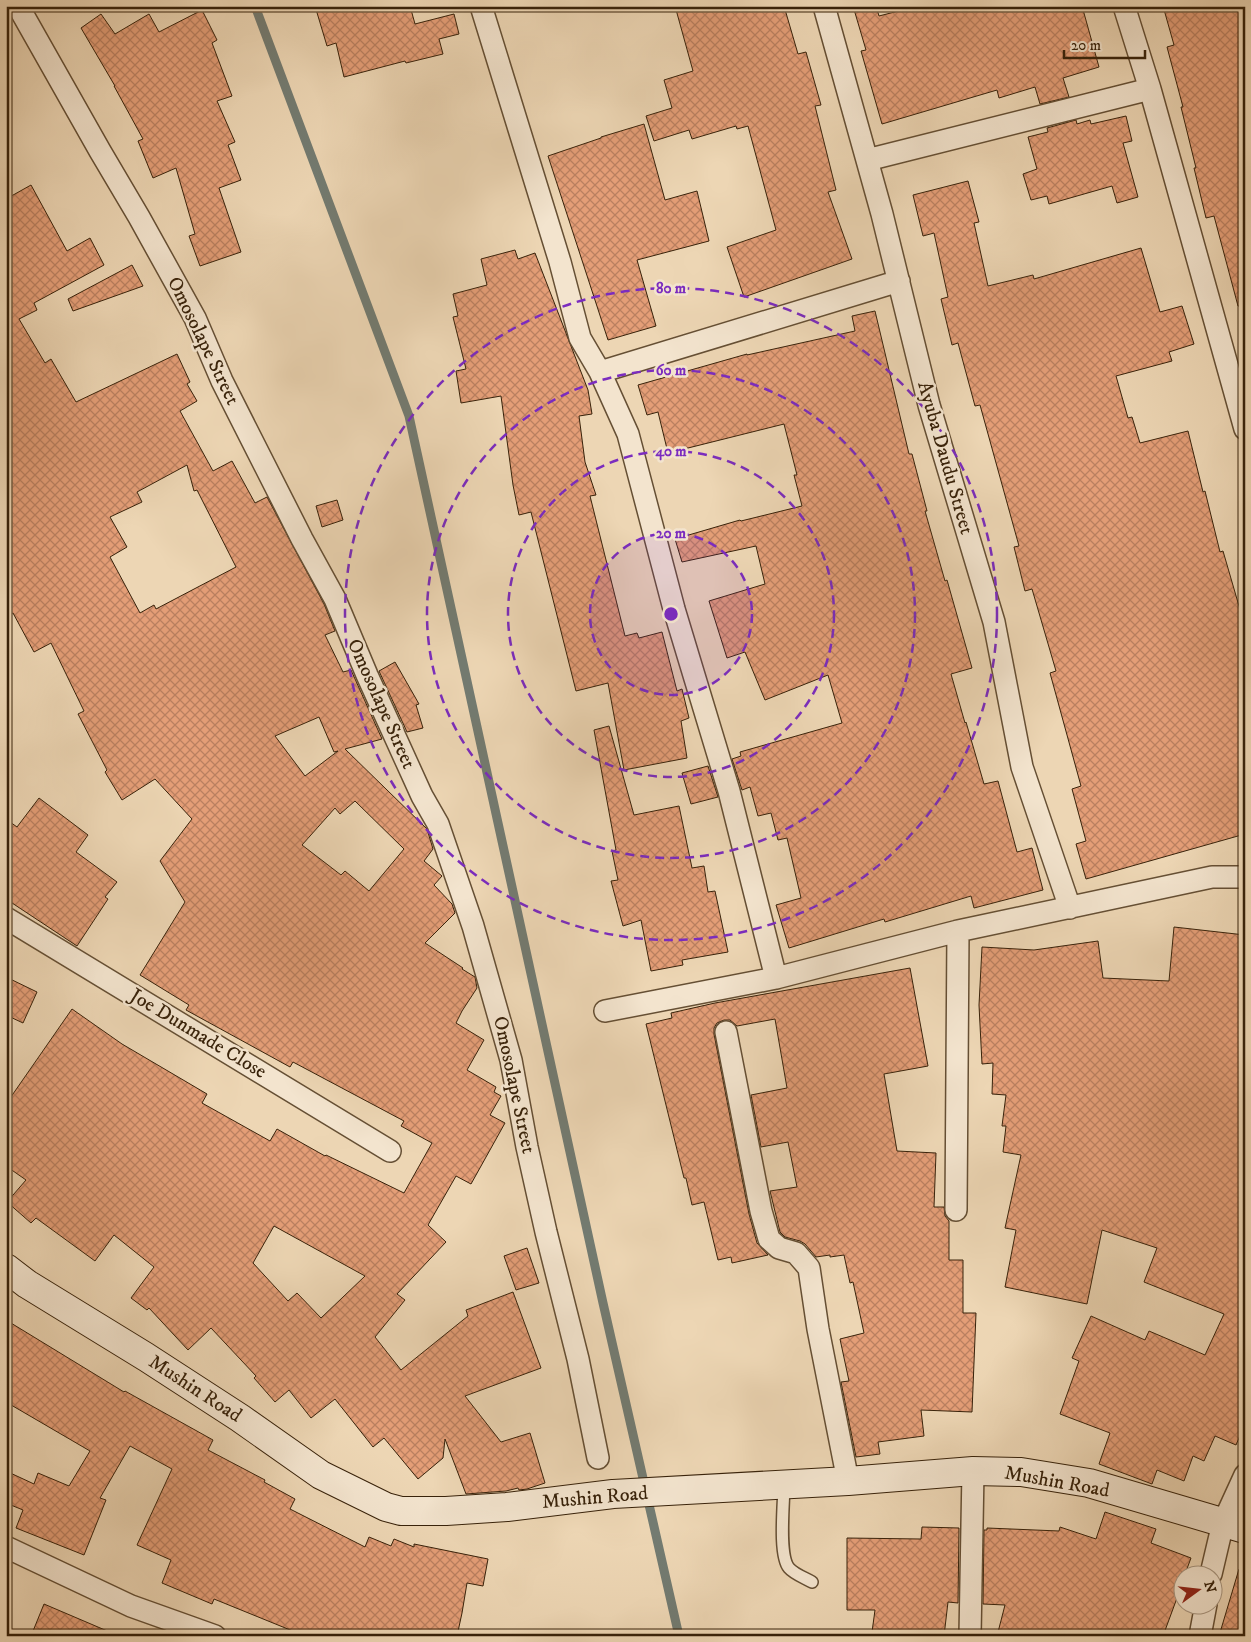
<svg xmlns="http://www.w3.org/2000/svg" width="1251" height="1642" font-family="'IM FELL DW Pica',serif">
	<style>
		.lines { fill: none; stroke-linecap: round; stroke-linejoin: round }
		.stream { stroke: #737b71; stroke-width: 9 }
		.building { fill: url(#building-cross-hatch); stroke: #38220a; fill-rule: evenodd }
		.service-casing { stroke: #654f34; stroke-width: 14 }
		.minor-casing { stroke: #654f34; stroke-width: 24 }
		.secondary-casing { stroke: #38220a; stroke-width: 30 }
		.service { stroke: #f3e4ce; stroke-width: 11 }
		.minor { stroke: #f3e4ce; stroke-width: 21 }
		.secondary { stroke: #f3e4ce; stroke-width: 28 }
		.ring { fill: none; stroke: #7b2cbf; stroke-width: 2.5; stroke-dasharray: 9 6 }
		.labels { text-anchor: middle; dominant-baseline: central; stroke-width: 5; stroke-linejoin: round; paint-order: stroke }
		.street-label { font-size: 20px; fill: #38220a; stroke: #f3e4ce }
		.centre { fill: #7b2cbf; stroke: #f3e4ce; stroke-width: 2.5 }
		.ring-label { font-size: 15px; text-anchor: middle; font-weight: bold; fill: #7b2cbf; stroke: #f3e4ce; stroke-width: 5; stroke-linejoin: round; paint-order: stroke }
	</style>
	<defs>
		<pattern id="building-cross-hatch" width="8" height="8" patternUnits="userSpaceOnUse" patternTransform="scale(1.25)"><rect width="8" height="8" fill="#e49e77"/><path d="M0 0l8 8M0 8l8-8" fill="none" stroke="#ba8060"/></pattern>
	</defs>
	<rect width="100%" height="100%" fill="#edd6b4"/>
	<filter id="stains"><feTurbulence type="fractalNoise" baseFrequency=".004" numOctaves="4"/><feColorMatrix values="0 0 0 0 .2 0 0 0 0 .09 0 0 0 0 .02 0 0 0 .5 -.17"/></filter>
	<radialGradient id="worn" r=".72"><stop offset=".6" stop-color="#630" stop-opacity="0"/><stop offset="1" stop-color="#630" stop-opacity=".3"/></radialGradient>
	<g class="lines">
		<!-- stream -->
		<path class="stream" d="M 255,6 L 409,416 L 603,1303 L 679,1636"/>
	</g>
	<!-- building -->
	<path class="building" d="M 315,6 L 410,6 L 415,24 L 454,14 L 459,34 L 439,39 L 443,54 L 406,63 L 405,61 L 344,77 L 336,43 L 327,46 Z
		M 675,6 L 784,6 L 798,54 L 806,52 L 821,105 L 815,106 L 836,190 L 828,192 L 852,259 L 744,297 L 727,247 L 776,230 L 748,126 L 737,129 L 736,126 L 692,139 L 689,130 L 654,141 L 646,116 L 672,108 L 664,80 L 693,71 Z
		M 853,6 L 876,6 L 879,16 L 918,6 L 1082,6 L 1099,67 L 1063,78 L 1069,97 L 1040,104 L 1035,87 L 999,98 L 997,90 L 882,124 L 861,51 L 866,50 Z
		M 1163,6 L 1245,6 L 1245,306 L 1238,306 L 1214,216 L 1206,218 L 1194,168 L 1196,168 L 1181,107 L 1183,107 L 1167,47 L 1174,45 Z
		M 202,10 L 217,40 L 212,43 L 232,96 L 217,101 L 235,142 L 228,145 L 241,180 L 219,188 L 241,252 L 200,266 L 189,236 L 195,234 L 176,168 L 153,178 L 138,141 L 143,139 L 114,86 L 115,86 L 81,28 L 101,14 L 115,34 L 149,14 L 159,32 Z
		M 1126,116 L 1132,141 L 1123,143 L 1138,197 L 1117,203 L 1112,186 L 1049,204 L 1047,196 L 1031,200 L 1023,174 L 1037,169 L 1028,137 L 1048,132 L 1047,128 L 1076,120 L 1077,124 L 1090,120 L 1091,124 Z
		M 644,124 L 665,200 L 697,191 L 709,241 L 637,260 L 656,326 L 608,340 L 548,156 L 601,138 L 601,137 Z
		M 968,181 L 979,222 L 974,223 L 988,286 L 1033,275 L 1034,279 L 1141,248 L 1160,312 L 1182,306 L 1194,344 L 1169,352 L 1172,361 L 1116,376 L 1128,418 L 1132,417 L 1140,443 L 1188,431 L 1203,492 L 1205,491 L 1220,552 L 1223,551 L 1241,613 L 1245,612 L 1245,834 L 1086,879 L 1076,844 L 1086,841 L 1072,789 L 1081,786 L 1050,673 L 1056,671 L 1032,589 L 1025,591 L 1014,547 L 1019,546 L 980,405 L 975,406 L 958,343 L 952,345 L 941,299 L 948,297 L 934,233 L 923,236 L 913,195 Z
		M 31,185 L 67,251 L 90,238 L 104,265 L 34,303 L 37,310 L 19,319 L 45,363 L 51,359 L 76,402 L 177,354 L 190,382 L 187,384 L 197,401 L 180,411 L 213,471 L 232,461 L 255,503 L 267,497 L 324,604 L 335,631 L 325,635 L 343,672 L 351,670 L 382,739 L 345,749 L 427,829 L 433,849 L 424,861 L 442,876 L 434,885 L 452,904 L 455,913 L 425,943 L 463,968 L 462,969 L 475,977 L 477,988 L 462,1011 L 456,1023 L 484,1040 L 467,1070 L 496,1087 L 494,1092 L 501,1096 L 490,1115 L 505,1123 L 471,1184 L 456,1176 L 428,1225 L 446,1242 L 397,1294 L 405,1300 L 375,1337 L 401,1370 L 468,1316 L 466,1310 L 513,1292 L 541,1368 L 465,1396 L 501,1442 L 530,1433 L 545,1483 L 527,1489 L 519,1490 L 518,1488 L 506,1491 L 466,1494 L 445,1439 L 443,1458 L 418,1479 L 384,1438 L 373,1447 L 335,1399 L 311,1418 L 289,1390 L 275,1402 L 254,1378 L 256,1376 L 211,1328 L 188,1350 L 149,1308 L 147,1310 L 131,1298 L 154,1267 L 114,1235 L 95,1261 L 36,1218 L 31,1223 L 7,1202 L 26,1180 L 6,1166 L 6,1104 L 72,1009 L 122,1044 L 207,1094 L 202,1103 L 270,1141 L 277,1129 L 325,1156 L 326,1155 L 404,1193 L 432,1143 L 401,1126 L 404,1121 L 293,1062 L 290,1067 L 186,1010 L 189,1005 L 140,975 L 185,902 L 160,861 L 192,819 L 155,779 L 122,800 L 105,772 L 107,770 L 78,714 L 84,711 L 51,643 L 34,652 L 13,613 L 6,617 L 6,199 ZM 187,465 L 194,491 L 197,490 L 236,567 L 156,609 L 154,605 L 140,613 L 110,557 L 127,547 L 110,517 L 142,502 L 137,492 ZM 319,717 L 334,752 L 338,751 L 305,776 L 275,736 ZM 355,801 L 404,849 L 369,891 L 345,871 L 341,875 L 302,845 L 335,808 L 340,814 ZM 274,1226 L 365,1276 L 321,1318 L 297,1293 L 288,1301 L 253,1263 Z
		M 515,250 L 518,259 L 535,253 L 588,390 L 592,414 L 579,416 L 585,462 L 596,495 L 590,496 L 625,636 L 637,633 L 639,638 L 662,632 L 677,691 L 682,689 L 689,718 L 681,721 L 687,758 L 624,770 L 608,683 L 576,691 L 531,512 L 519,515 L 513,485 L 501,396 L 461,403 L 456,371 L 466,369 L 453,317 L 458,316 L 453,294 L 487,285 L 481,259 Z
		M 132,265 L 143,286 L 73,311 L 68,299 Z
		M 875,311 L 909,454 L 912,454 L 927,511 L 925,511 L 945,581 L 947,580 L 972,668 L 951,674 L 965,723 L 966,722 L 984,784 L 998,781 L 1017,852 L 1032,848 L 1043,890 L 974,908 L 971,896 L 885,922 L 884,919 L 789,948 L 776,905 L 801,898 L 787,838 L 778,840 L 771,813 L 758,816 L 750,787 L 742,790 L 732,759 L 741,756 L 740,752 L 842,723 L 828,675 L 765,700 L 745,652 L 727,658 L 709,601 L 765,584 L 756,546 L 682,562 L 675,539 L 740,520 L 741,521 L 802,506 L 794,475 L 797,475 L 784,424 L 668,453 L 658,412 L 647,415 L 638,385 L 747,354 L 747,355 L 855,331 L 852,316 Z
		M 337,500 L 343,520 L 322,527 L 316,506 Z
		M 395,662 L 419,704 L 416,705 L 423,728 L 407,732 L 379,671 Z
		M 609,726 L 634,815 L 679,806 L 692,868 L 704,866 L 708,892 L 715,891 L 728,952 L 682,960 L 683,965 L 651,971 L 641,920 L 623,926 L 611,881 L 618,880 L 612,851 L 616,850 L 594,730 Z
		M 708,766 L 718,797 L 691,804 L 682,773 Z
		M 39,798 L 88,835 L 76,852 L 117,882 L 105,897 L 108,899 L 77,946 L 6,899 L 6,819 L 17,827 Z
		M 1174,927 L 1245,935 L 1245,1424 L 1236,1445 L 1215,1436 L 1204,1461 L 1193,1456 L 1184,1481 L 1157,1470 L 1152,1484 L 1099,1464 L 1110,1433 L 1060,1414 L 1079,1361 L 1072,1358 L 1091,1316 L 1145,1340 L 1149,1331 L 1205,1355 L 1224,1314 L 1144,1282 L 1157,1248 L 1102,1230 L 1087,1304 L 1005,1287 L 1016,1230 L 1005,1228 L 1021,1155 L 1003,1152 L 1006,1126 L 1002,1126 L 1006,1095 L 992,1094 L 993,1063 L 982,1064 L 979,1005 L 982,947 L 1034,950 L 1098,941 L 1103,978 L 1169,981 Z
		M 910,968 L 928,1066 L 884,1074 L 897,1151 L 936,1153 L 934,1207 L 944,1207 L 945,1216 L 949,1221 L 949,1260 L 963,1260 L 963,1313 L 976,1313 L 972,1412 L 921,1410 L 924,1436 L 878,1442 L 880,1454 L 856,1457 L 841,1382 L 849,1381 L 840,1339 L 864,1333 L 853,1282 L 850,1283 L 844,1255 L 830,1257 L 830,1255 L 816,1257 L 805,1244 L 800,1241 L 785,1237 L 780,1232 L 770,1191 L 797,1187 L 788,1142 L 761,1147 L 751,1095 L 787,1088 L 775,1019 L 737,1026 L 730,1020 L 724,1020 L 717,1023 L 714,1028 L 714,1034 L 749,1214 L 757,1243 L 768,1255 L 732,1263 L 731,1257 L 718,1260 L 704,1202 L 692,1205 L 686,1178 L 684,1178 L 646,1024 L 672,1018 L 671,1013 L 715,1003 Z
		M 6,977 L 37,992 L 23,1023 L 6,1015 Z
		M 527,1248 L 539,1283 L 516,1290 L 504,1256 Z
		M 6,1320 L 124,1392 L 125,1391 L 213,1440 L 208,1450 L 265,1480 L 264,1482 L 295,1499 L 290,1509 L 365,1547 L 369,1537 L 391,1546 L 394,1539 L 414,1547 L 414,1544 L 488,1559 L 483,1586 L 467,1583 L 462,1613 L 457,1636 L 305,1636 L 214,1599 L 212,1604 L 162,1583 L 171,1560 L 137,1545 L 172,1469 L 130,1446 L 100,1498 L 106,1500 L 84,1555 L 16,1528 L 23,1510 L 6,1503 L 6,1471 L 34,1484 L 38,1473 L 69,1486 L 90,1451 L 6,1402 Z
		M 1105,1512 L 1156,1529 L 1151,1543 L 1191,1558 L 1185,1574 L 1184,1574 L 1184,1579 L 1163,1636 L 997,1636 L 1005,1605 L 983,1604 L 984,1530 L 987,1530 L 987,1528 L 1059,1531 L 1060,1527 L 1096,1539 Z
		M 922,1527 L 959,1528 L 958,1603 L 948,1602 L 944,1636 L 909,1636 L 872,1632 L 875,1610 L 847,1610 L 847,1538 L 921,1539 Z
		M 1239,1569 L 1245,1570 L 1245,1636 L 1219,1636 Z
		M 44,1604 L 119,1636 L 31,1636 Z"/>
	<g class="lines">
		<defs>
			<path id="service" d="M 784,1484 C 784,1502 778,1555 789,1568 C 794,1574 805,1578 812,1582"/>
			<path id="minor" d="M 18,6 L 100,151 L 139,217 L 195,318 L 222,381 L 302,539 L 335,599 L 367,675 L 422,796 L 438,824 L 473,926 L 511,1060 L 527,1147 L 546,1232 L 578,1359 L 598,1458
				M 481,6 L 560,262 L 580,338 L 600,372 L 628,434 L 674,609 L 729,791 L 776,978
				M 824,6 L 882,214 L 929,405 L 994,622 L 1022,767 L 1070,908
				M 1124,6 L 1150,89 L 1245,429
				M 867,160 L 1150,89
				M 600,372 L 899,281
				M 6,918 L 390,1151
				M 605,1011 L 776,978 L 958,931 L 1212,877 L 1245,877
				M 726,1032 L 761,1211 L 769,1239 L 779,1248 L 796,1253 L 809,1268 L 818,1329 L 848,1481
				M 956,1210 L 958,931
				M 6,1547 L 131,1606 L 215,1636
				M 1211,1574 L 1223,1523 L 1245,1475
				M 970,1636 L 973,1471
				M 1200,1636 L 1206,1604"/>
			<path id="secondary" d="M 6,1268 L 27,1284 L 146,1357 L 240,1418 L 321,1475 L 386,1507 L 401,1511 L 446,1511 L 507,1507 L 613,1494 L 848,1481 L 973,1471 L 1021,1472 L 1089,1483 L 1245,1529"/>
		</defs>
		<!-- service casing -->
		<use href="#service" class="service-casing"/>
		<!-- minor casing -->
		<use href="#minor" class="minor-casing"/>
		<!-- secondary casing -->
		<use href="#secondary" class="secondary-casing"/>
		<!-- service -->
		<use href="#service" class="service"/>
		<!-- minor -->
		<use href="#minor" class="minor"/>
		<!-- secondary -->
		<use href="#secondary" class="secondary"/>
	</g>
	<!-- distance rings -->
	<circle cx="671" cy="614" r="81" fill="#7b2cbf" fill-opacity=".12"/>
	<g class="ring">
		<circle cx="671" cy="614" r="81"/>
		<circle cx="671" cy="614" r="163"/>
		<circle cx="671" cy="614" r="244"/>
		<circle cx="671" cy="614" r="326"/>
	</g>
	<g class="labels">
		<!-- street labels -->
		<g class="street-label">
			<text transform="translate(203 341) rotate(64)">Omosolape Street</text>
			<text transform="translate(945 458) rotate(74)">Ayuba Daudu Street</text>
			<text transform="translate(381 704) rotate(66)">Omosolape Street</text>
			<text transform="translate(198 1034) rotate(31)">Joe Dunmade Close</text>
			<text transform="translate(514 1085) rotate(78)">Omosolape Street</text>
			<text transform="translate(195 1389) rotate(33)">Mushin Road</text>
			<text transform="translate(1057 1482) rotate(10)">Mushin Road</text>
			<text transform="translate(595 1498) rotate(-5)">Mushin Road</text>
		</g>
	</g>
	<circle cx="671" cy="614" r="8" class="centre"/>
	<g class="ring-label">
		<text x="671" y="293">80 m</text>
		<text x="671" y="375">60 m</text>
		<text x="671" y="456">40 m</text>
		<text x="671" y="538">20 m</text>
	</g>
	<!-- margin -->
	<rect width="1251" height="1642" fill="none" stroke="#edd6b4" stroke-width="25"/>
	<rect x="8" y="8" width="1236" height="1627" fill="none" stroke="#38220a" stroke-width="2.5"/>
	<rect x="12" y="12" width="1226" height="1617" fill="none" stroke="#38220a"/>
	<!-- north arrow -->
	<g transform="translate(1198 1590) rotate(75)"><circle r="24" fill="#f3e4ce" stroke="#a89680"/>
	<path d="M0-4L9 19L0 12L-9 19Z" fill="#8f2418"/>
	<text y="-8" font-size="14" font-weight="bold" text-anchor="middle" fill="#38220a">N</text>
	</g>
	<!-- scale -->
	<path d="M1064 50v8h81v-8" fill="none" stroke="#38220a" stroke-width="2.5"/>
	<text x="1071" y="50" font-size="15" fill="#38220a" stroke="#f3e4ce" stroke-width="4" paint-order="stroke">20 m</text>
	<rect width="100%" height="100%" filter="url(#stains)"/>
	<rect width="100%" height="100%" fill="url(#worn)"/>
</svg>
